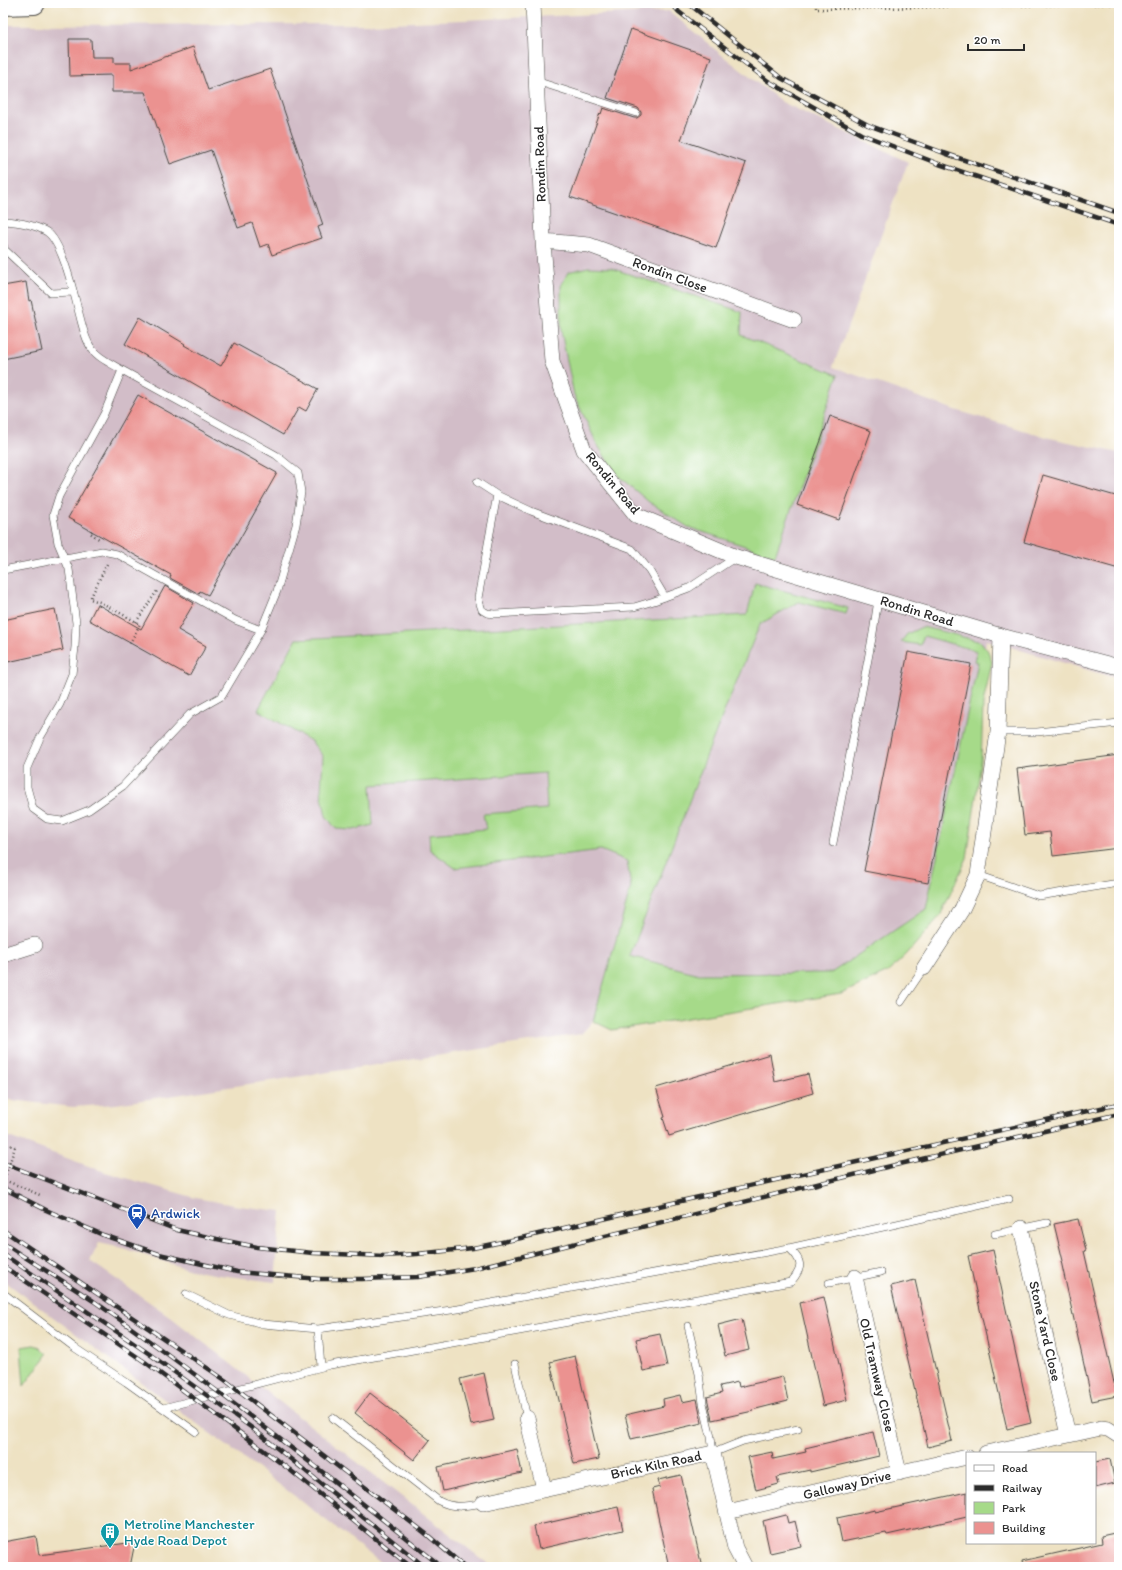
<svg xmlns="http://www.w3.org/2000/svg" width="1122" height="1570" font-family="Itim,sans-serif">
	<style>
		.industrial { fill: #d2bdc8 }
		.green { fill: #a6da89; stroke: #68825a }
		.building { fill: #eb9290 }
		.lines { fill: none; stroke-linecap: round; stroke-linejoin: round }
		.service-casing { stroke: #484642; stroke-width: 8 }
		.minor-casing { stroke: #484642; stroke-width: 16 }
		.trunk-casing { stroke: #484642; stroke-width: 24 }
		.path { stroke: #484642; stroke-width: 2.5; stroke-dasharray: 1 3; stroke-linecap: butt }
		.service { stroke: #fff; stroke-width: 7 }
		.minor { stroke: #fff; stroke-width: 15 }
		.trunk { stroke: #fff; stroke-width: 22 }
		.rail-casing { stroke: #2b2b2b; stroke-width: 4.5 }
		.rail { stroke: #fff; stroke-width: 3; stroke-dasharray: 9; stroke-linecap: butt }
		.path-bridge { stroke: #484642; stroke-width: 2.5; stroke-dasharray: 1 3; stroke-linecap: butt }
		.labels { text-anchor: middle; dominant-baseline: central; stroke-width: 3; stroke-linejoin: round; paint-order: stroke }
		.street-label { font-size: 14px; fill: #2b2b2b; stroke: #fff }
		.transit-label { font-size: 14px; fill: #164399; stroke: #fff; text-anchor: start }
		.culture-label { font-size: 14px; fill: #0d838f; stroke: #fff; text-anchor: start }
	</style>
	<rect width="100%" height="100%" fill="#fff"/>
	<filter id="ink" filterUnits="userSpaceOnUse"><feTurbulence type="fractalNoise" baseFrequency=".025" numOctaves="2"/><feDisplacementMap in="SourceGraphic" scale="8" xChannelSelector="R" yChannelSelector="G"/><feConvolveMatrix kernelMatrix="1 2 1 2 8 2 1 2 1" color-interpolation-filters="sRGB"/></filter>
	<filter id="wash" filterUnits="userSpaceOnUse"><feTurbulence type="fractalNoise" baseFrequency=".012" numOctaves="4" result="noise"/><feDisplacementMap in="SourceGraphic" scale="16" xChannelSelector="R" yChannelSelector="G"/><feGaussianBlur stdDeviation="0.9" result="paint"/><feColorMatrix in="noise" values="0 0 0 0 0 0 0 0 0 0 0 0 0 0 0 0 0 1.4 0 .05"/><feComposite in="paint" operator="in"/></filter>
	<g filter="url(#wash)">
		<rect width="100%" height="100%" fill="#eee2c3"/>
		<!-- industrial -->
		<path class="industrial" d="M 669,11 L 723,56 L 782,102 L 908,162 L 833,367 L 952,409 L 1050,438 L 1119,453 L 1119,679 L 986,640 L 975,735 L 928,928 L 906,955 L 888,972 L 841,994 L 612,1030 L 593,1021 L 581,1034 L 116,1104 L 73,1107 L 3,1099 L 3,25 L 368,24 Z
			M 3,1135 L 105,1172 L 196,1198 L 239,1206 L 281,1211 L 275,1282 L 219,1275 L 191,1270 L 122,1248 L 99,1243 L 90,1261 L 168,1315 L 492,1567 L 386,1567 L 300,1500 L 3,1280 Z"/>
		<!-- green -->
		<path class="green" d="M 588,267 L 611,268 L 742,312 L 741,335 L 838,375 L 775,556 L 688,527 L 649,502 L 616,474 L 597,444 L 574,395 L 561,331 L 561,286 L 568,272 Z
			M 755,583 L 848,608 L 846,614 L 799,602 L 760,624 L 713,739 L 630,956 L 699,974 L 831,973 L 926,909 L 978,662 L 974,661 L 977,651 L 924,636 L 920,645 L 901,642 L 907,634 L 922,627 L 945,632 L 981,642 L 988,651 L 992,662 L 983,703 L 981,763 L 967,858 L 940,916 L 906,955 L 888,972 L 841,994 L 612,1030 L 593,1021 L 631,887 L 627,861 L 601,850 L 455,868 L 430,850 L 429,834 L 486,829 L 483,814 L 547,809 L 545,773 L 371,785 L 373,825 L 353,830 L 336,829 L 326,816 L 321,791 L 323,756 L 311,741 L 258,710 L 296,639 L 747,615 Z
			M 34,1345 L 40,1347 L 47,1354 L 24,1386 L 21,1347 Z"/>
		<g id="blocks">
			<!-- building -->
			<path class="building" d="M 631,29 L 711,57 L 681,140 L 746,163 L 716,248 L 570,197 L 600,113 L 601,114 L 603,108 L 634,118 L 637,118 L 641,115 L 641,112 L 638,108 L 607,98 Z
				M 69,39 L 91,39 L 92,57 L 114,57 L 114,63 L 131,63 L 131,69 L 193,47 L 208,90 L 270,69 L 323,225 L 318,227 L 322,238 L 272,255 L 268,244 L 260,247 L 252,223 L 238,228 L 211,150 L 170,164 L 145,92 L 112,92 L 112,75 L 70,76 Z
				M 26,282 L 29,301 L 31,300 L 42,351 L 3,359 L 3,286 Z
				M 140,317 L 185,344 L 184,345 L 221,366 L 234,343 L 318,389 L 306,411 L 299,407 L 283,435 L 125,344 Z
				M 138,395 L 277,473 L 208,595 L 200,591 L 199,594 L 170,578 L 171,575 L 68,518 Z
				M 830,416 L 871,431 L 839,520 L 797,505 Z
				M 1043,475 L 1119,497 L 1119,569 L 1024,542 Z
				M 165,586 L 194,603 L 178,630 L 206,646 L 189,676 L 89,620 L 97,604 L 141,629 Z
				M 55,609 L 63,650 L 3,663 L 3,620 Z
				M 908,652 L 971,664 L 928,883 L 864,871 Z
				M 1119,755 L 1119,848 L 1053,856 L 1050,832 L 1025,835 L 1017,769 Z
				M 770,1054 L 775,1082 L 808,1074 L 813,1093 L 669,1136 L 663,1118 L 665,1117 L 656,1088 Z
				M 1078,1219 L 1086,1250 L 1084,1251 L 1117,1396 L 1092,1401 L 1061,1261 L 1063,1261 L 1054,1224 Z
				M 993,1250 L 1031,1423 L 1007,1429 L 968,1256 Z
				M 915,1280 L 952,1441 L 928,1447 L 891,1286 Z
				M 824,1297 L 847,1400 L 823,1406 L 800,1303 Z
				M 742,1319 L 749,1350 L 725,1356 L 718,1325 Z
				M 660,1334 L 667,1366 L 643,1371 L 636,1339 Z
				M 575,1356 L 599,1459 L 574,1464 L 550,1362 Z
				M 484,1373 L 494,1420 L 471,1425 L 460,1379 Z
				M 783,1377 L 788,1401 L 752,1410 L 753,1411 L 712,1420 L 707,1397 L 722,1393 L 720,1386 L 738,1382 L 739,1387 Z
				M 370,1393 L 430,1440 L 414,1460 L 355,1413 Z
				M 680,1395 L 682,1402 L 697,1399 L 702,1423 L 631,1439 L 625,1415 L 664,1406 L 663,1399 Z
				M 873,1432 L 879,1456 L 810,1472 L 810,1470 L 777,1477 L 779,1484 L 756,1490 L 748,1457 L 772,1452 L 773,1459 L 806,1452 L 805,1448 Z
				M 517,1449 L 522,1473 L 443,1491 L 438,1467 Z
				M 1110,1459 L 1115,1483 L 1095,1488 L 1095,1462 Z
				M 681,1475 L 693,1528 L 702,1567 L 669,1567 L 662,1535 L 652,1489 L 660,1487 L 658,1480 Z
				M 967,1492 L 967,1517 L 887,1535 L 886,1533 L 842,1542 L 837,1518 L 875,1510 L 875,1512 Z
				M 618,1507 L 623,1530 L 539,1549 L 534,1526 Z
				M 786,1515 L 788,1523 L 795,1521 L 801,1546 L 770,1553 L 763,1521 Z
				M 1119,1532 L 1119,1564 L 1107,1567 L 1023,1567 L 1022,1561 L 1102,1543 L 1101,1536 Z
				M 36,1536 L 39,1555 L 135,1542 L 130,1567 L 3,1567 L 3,1542 Z"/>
		</g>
	</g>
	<g filter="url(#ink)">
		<use href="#blocks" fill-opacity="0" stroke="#484642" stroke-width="1"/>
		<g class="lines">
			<defs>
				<path id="service" d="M 536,81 L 636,113
					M 3,221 C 18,222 34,224 47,232 C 63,243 75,298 80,317 C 83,328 85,340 92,349 C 98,358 112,364 122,370 L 276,455 L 298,473 L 301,492 L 296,525 L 277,591 L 261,630 L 222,696 L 190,714 L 123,786 L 89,810 L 62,821 L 47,819 L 33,809 L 27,787 L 27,768 L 40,738 L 60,704 L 72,674 L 75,647 L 76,623 L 69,569 L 58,543 L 53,515 L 59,496 L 104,414 L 122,370
					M 3,245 L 5,250 L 51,293 L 73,292
					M 477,482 L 497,495 L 531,511 L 632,549 L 649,570 L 665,597
					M 497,495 L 478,598 L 482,610 L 487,613 L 494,614 L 634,607 L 654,601 L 689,588 L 736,557
					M 3,570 L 102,551 L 117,554 L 235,620 L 261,630
					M 998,732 L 1037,732 L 1119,723
					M 833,843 L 873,633 L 878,600
					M 978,875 L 1039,896 L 1119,883
					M 901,1002 L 924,968
					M 995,1234 L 1047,1223
					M 789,1248 L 1009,1199
					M 829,1283 L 881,1272
					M 3,1293 L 75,1348 L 126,1382 L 196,1432
					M 186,1294 L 229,1315 L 263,1324 L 318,1329
					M 688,1326 L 699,1374 L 703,1403 L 711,1437 L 713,1453 L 743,1441 L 798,1429
					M 515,1364 L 527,1418
					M 163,1408 L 330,1365 L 791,1282 C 803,1268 803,1261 789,1248 L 458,1309 L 318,1329 L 321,1367
					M 333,1418 L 439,1501 C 454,1509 467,1506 483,1503"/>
				<path id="minor" d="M 533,3 L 543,241 L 552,361 L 584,450 L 636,515 L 736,557 L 1001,636 L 1119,667
					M 543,241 L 589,245 L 794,320
					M 3,955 L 35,945
					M 924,968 L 961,911 L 978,875 L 998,732 L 1001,636
					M 1021,1228 L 1068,1435
					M 855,1277 L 899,1473
					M 527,1418 L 544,1489
					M 986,1453 L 1101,1428 L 1108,1429 L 1119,1436
					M 483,1503 L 713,1453 L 735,1548 L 745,1567
					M 727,1512 L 967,1457"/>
				<path id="trunk" d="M 3,4 L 34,3"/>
			</defs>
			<!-- service casing -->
			<use href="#service" class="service-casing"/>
			<!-- minor casing -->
			<use href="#minor" class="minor-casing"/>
			<!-- trunk casing -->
			<use href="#trunk" class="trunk-casing"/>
			<!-- path -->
			<path class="path" d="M 816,3 L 816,9 L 1119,4
				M 92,531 L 90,533 L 99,539
				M 107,564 L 90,599 L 100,602 L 140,624 L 129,645
				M 136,622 L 157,591
				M 3,1143 L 15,1147
				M 24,1188 L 42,1196"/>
			<!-- service -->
			<use href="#service" class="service"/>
			<!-- minor -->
			<use href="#minor" class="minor"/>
			<!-- trunk -->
			<use href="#trunk" class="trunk"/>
			<defs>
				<path id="rail" d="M 671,3 L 679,12 L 768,81 L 861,134 L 939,164 L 1119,225
					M 688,3 L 781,78 L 868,125 L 944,153 L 1119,213
					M 3,1163 L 177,1230 L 217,1239 L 257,1247 L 313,1253 L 384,1256 L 417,1254 L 473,1248 L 521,1238 L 681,1201 L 1119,1104
					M 3,1188 L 46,1210 L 103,1235 L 159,1254 L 237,1272 L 319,1279 L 362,1279 L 418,1277 L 475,1268 L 878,1169 L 1119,1114
					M 3,1230 L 225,1380 L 425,1533 L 465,1567
					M 3,1243 C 33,1263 65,1282 95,1302 C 214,1386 328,1475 442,1567
					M 3,1254 L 148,1353 L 252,1428 L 425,1567
					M 3,1266 L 145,1362 L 290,1470 L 411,1567"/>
			</defs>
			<!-- rail casing -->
			<use href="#rail" class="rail-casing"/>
			<!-- rail -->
			<use href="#rail" class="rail"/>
			<!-- path-bridge -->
			<path class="path-bridge" d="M 15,1147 L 4,1180 L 24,1188"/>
		</g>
	</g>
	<!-- icons -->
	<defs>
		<symbol id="station-pin" viewBox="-11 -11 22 30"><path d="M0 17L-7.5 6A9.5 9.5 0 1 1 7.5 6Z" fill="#1a4fb4" stroke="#fff"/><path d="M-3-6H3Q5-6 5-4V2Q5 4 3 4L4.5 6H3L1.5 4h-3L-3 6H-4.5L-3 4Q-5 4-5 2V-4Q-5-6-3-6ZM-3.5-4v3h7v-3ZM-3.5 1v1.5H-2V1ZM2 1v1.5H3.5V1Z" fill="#fff"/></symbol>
		<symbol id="building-pin" viewBox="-11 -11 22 30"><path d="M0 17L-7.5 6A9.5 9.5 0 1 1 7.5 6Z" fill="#0f9aa8" stroke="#fff"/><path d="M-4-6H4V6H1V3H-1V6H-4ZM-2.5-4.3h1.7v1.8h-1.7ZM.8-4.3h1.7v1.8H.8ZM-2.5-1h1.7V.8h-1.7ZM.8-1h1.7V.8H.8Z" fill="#fff"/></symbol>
	</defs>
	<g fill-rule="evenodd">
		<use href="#station-pin" x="126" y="1202" width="22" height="30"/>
		<use href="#building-pin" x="99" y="1521" width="22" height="30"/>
	</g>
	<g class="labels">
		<!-- street labels -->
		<g class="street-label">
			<text transform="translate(540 164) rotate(-92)">Rondin Road</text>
			<text transform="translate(670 275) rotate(20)">Rondin Close</text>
			<text transform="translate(613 483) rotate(50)">Rondin Road</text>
			<text transform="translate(917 611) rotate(17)">Rondin Road</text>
			<text transform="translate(1045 1331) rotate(77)">Stone Yard Close</text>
			<text transform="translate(877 1375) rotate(77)">Old Tramway Close</text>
			<text transform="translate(656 1465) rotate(-12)">Brick Kiln Road</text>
			<text transform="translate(847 1485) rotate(-13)">Galloway Drive</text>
		</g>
		<!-- transit labels -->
		<g class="transit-label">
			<text x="151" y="1213">Ardwick</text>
		</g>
		<!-- culture labels -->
		<g class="culture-label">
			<text x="124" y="1524">Metroline Manchester<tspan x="124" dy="16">Hyde Road Depot</tspan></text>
		</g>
	</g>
	<!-- margin -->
	<rect width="1122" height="1570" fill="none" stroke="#fff" stroke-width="16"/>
	<!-- legend -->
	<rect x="966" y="1452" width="130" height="92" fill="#ffffff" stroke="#aaaaaa"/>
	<rect x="974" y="1465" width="20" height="6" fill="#ffffff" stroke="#aaaaaa"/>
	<text x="1002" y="1472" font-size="12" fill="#2b2b2b">Road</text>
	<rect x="974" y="1485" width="20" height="6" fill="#2b2b2b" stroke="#aaaaaa"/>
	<text x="1002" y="1492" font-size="12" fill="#2b2b2b">Railway</text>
	<rect x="974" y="1502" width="20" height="12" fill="#a6da89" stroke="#aaaaaa"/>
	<text x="1002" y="1512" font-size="12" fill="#2b2b2b">Park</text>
	<rect x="974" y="1522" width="20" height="12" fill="#eb9290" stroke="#aaaaaa"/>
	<text x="1002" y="1532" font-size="12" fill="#2b2b2b">Building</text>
	<!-- scale -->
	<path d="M968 44v6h56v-6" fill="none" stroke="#2b2b2b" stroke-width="2"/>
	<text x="974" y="44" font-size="12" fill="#2b2b2b" stroke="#ffffff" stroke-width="3" paint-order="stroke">20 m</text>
</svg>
